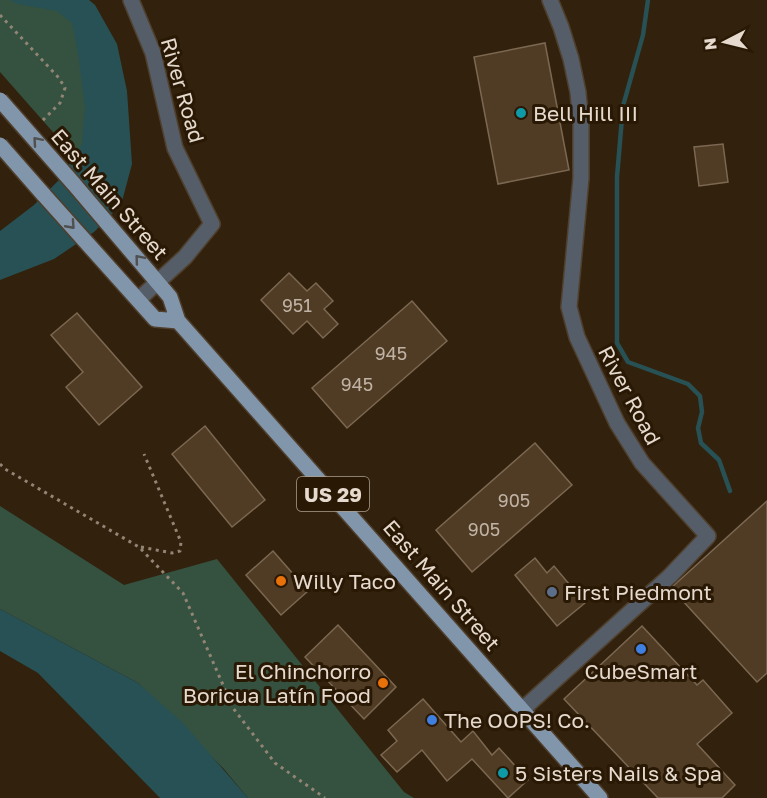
<svg xmlns="http://www.w3.org/2000/svg" width="767" height="798" font-family="'Golos Text',sans-serif">
	<style>
		.forest { fill: #34523f }
		.water { fill: #275154 }
		.lines { fill: none; stroke-linecap: round; stroke-linejoin: round }
		.stream { stroke: #275154; stroke-width: 4.5 }
		.building { fill: #503c24; stroke: #7c6852; stroke-width: 1.5 }
		.minor-casing { stroke: #4f3f2c; stroke-width: 18 }
		.primary-casing { stroke: #4f3f2c; stroke-width: 18 }
		.path { stroke: #938575; stroke-width: 3; stroke-dasharray: 3 4.5; stroke-linecap: butt }
		.minor { stroke: #545d68; stroke-width: 15 }
		.primary { stroke: #8195ab; stroke-width: 15 }
		.primary-bridge-casing { stroke: #4f3f2c; stroke-width: 18; stroke-linecap: butt }
		.primary-bridge { stroke: #8195ab; stroke-width: 15 }
		.oneway { stroke: #50504f }
		.culture-dot { fill: #0f9aa8; stroke: #281804; stroke-width: 2 }
		.food-dot { fill: #e8710a; stroke: #281804; stroke-width: 2 }
		.service-dot { fill: #5c6f8a; stroke: #281804; stroke-width: 2 }
		.shop-dot { fill: #3f7fe0; stroke: #281804; stroke-width: 2 }
		.labels { text-anchor: middle; dominant-baseline: central; stroke-width: 6; stroke-linejoin: round; paint-order: stroke }
		.number-label { font-size: 18px; fill: #c0b2a4 }
		.shield { fill: #281804; stroke: #ada091; stroke-width: 1.5 }
		.shield-label { font-size: 20px; font-weight: bold; fill: #e6dace }
		.street-label { font-size: 21px; fill: #e6dace; stroke: #281804 }
		.poi-label { font-size: 21px; fill: #e6dace; stroke: #281804; text-anchor: start }
	</style>
	<rect width="100%" height="100%" fill="#32210d"/>
	<!-- forest -->
	<path class="forest" d="M 0,0 L 82,0 L 96,181 L 0,72 Z
		M 0,506 L 124,585 L 217,559 L 404,792 L 414,798 L 248,798 L 223,768 L 138,683 L 0,609 Z"/>
	<!-- water -->
	<path class="water" d="M 10,0 L 89,0 L 95,5 L 117,44 L 127,91 L 132,164 L 121,205 L 94,232 L 54,259 L 0,280 L 0,231 L 34,205 L 59,180 L 82,144 L 85,107 L 78,53 L 72,23 L 57,11 L 18,4 Z
		M 0,609 L 138,683 L 183,723 L 248,798 L 160,798 L 38,673 L 0,651 Z"/>
	<g class="lines">
		<!-- stream -->
		<path class="stream" d="M 648,0 L 643,35 L 623,106 L 617,177 L 617,343 L 628,362 L 688,384 L 700,396 L 702,412 L 698,428 L 701,443 L 719,460 L 730,491"/>
	</g>
	<!-- building -->
	<path class="building" d="M 545,43 L 569,170 L 498,184 L 474,57 Z
		M 723,144 L 728,182 L 699,186 L 694,147 Z
		M 289,273 L 307,291 L 316,283 L 333,301 L 324,309 L 338,324 L 323,338 L 307,321 L 293,334 L 261,300 Z
		M 412,301 L 447,341 L 347,428 L 312,388 Z
		M 77,313 L 142,387 L 99,425 L 66,387 L 83,372 L 51,335 Z
		M 205,426 L 265,500 L 232,527 L 172,454 Z
		M 535,443 L 572,485 L 472,572 L 436,530 Z
		M 767,501 L 767,673 L 757,682 L 671,588 Z
		M 273,551 L 308,591 L 281,615 L 246,575 Z
		M 535,558 L 547,573 L 554,566 L 585,603 L 557,626 L 515,575 Z
		M 338,625 L 396,687 L 364,719 L 305,657 Z
		M 642,626 L 697,685 L 703,680 L 732,713 L 697,744 L 735,785 L 722,798 L 658,798 L 564,699 Z
		M 423,699 L 461,742 L 473,731 L 492,755 L 499,748 L 528,780 L 508,798 L 472,759 L 447,781 L 422,750 L 397,772 L 381,755 L 397,741 L 388,730 Z"/>
	<g class="lines">
		<defs>
			<path id="minor" d="M 131,0 L 153,53 L 175,148 L 212,224 L 185,257 L 138,300
				M 523,709 L 670,576 L 708,536 L 642,463 L 617,423 L 577,337 L 569,307 L 581,178 L 581,125 L 578,92 L 571,59 L 561,27 L 550,0"/>
			<path id="primary" d="M 73,183 L 170,297 L 178,321 L 600,798
				M 43,194 L 155,319 L 178,321"/>
		</defs>
		<!-- minor casing -->
		<use href="#minor" class="minor-casing"/>
		<!-- primary casing -->
		<use href="#primary" class="primary-casing"/>
		<!-- path -->
		<path class="path" d="M 0,15 L 59,78 L 65,88 L 60,103 L 40,123
			M 0,464 L 5,469 L 139,547 L 183,593 L 233,708 L 275,763 L 325,798
			M 141,547 L 172,553 L 180,551 L 181,542 L 144,454"/>
		<!-- minor -->
		<use href="#minor" class="minor"/>
		<!-- primary -->
		<use href="#primary" class="primary"/>
		<defs>
			<path id="primary-bridge" d="M 0,100 L 73,183
				M 0,145 L 43,194"/>
		</defs>
		<!-- primary-bridge casing -->
		<use href="#primary-bridge" class="primary-bridge-casing"/>
		<!-- primary-bridge -->
		<use href="#primary-bridge" class="primary-bridge"/>
	</g>
	<!-- one-way arrows -->
	<defs><path id="oneway-chevron" d="M-2-3.5L2.5 0L-2 3.5" fill="none" stroke-width="1.6" stroke-linecap="round" stroke-linejoin="round" transform="scale(1.5)"/></defs>
	<g class="oneway">
		<use href="#oneway-chevron" transform="translate(37 141) rotate(-131)"/>
		<use href="#oneway-chevron" transform="translate(71 225) rotate(48)"/>
		<use href="#oneway-chevron" transform="translate(139 259) rotate(-130)"/>
	</g>
	<!-- markers -->
	<g class="culture-dot">
		<circle cx="521" cy="113" r="6"/>
		<circle cx="503" cy="773" r="6"/>
	</g>
	<g class="food-dot">
		<circle cx="281" cy="581" r="6"/>
		<circle cx="383" cy="683" r="6"/>
	</g>
	<circle class="service-dot" cx="552" cy="592" r="6"/>
	<g class="shop-dot">
		<circle cx="641" cy="649" r="6"/>
		<circle cx="432" cy="720" r="6"/>
	</g>
	<g class="labels">
		<!-- number labels -->
		<g class="number-label">
			<text x="297" y="305">951</text>
			<text x="391" y="353">945</text>
			<text x="357" y="384">945</text>
			<text x="514" y="500">905</text>
			<text x="484" y="529">905</text>
		</g>
		<!-- shield labels -->
		<rect class="shield" x="297" y="477" width="72" height="34" rx="4.5"/>
		<g class="shield-label">
			<text x="333" y="494">US 29</text>
		</g>
		<!-- street labels -->
		<g class="street-label">
			<text transform="translate(183 90) rotate(74)">River Road</text>
			<text transform="translate(110 194) rotate(49)">East Main Street</text>
			<text transform="translate(630 395) rotate(62)">River Road</text>
			<text transform="translate(442 585) rotate(49)">East Main Street</text>
		</g>
		<!-- poi labels -->
		<g class="poi-label">
			<text x="533" y="113">Bell Hill III</text>
			<text x="293" y="581">Willy Taco</text>
			<text x="564" y="592">First Piedmont</text>
			<text x="371" y="671" text-anchor="end">El Chinchorro<tspan x="371" dy="24">Boricua Latín Food</tspan></text>
			<text x="641" y="671" text-anchor="middle">CubeSmart</text>
			<text x="444" y="720">The OOPS! Co.</text>
			<text x="515" y="773">5 Sisters Nails &amp; Spa</text>
		</g>
	</g>
	<!-- north arrow -->
	<g transform="translate(725 42) rotate(263)" stroke="#281804" stroke-width="4.5" paint-order="stroke">
	<path d="M0-4.5L10 22L0 15L-10 22Z" fill="#e6dace"/>
	<text y="-9" font-size="16" font-weight="bold" text-anchor="middle" fill="#e6dace">N</text>
	</g>
</svg>
